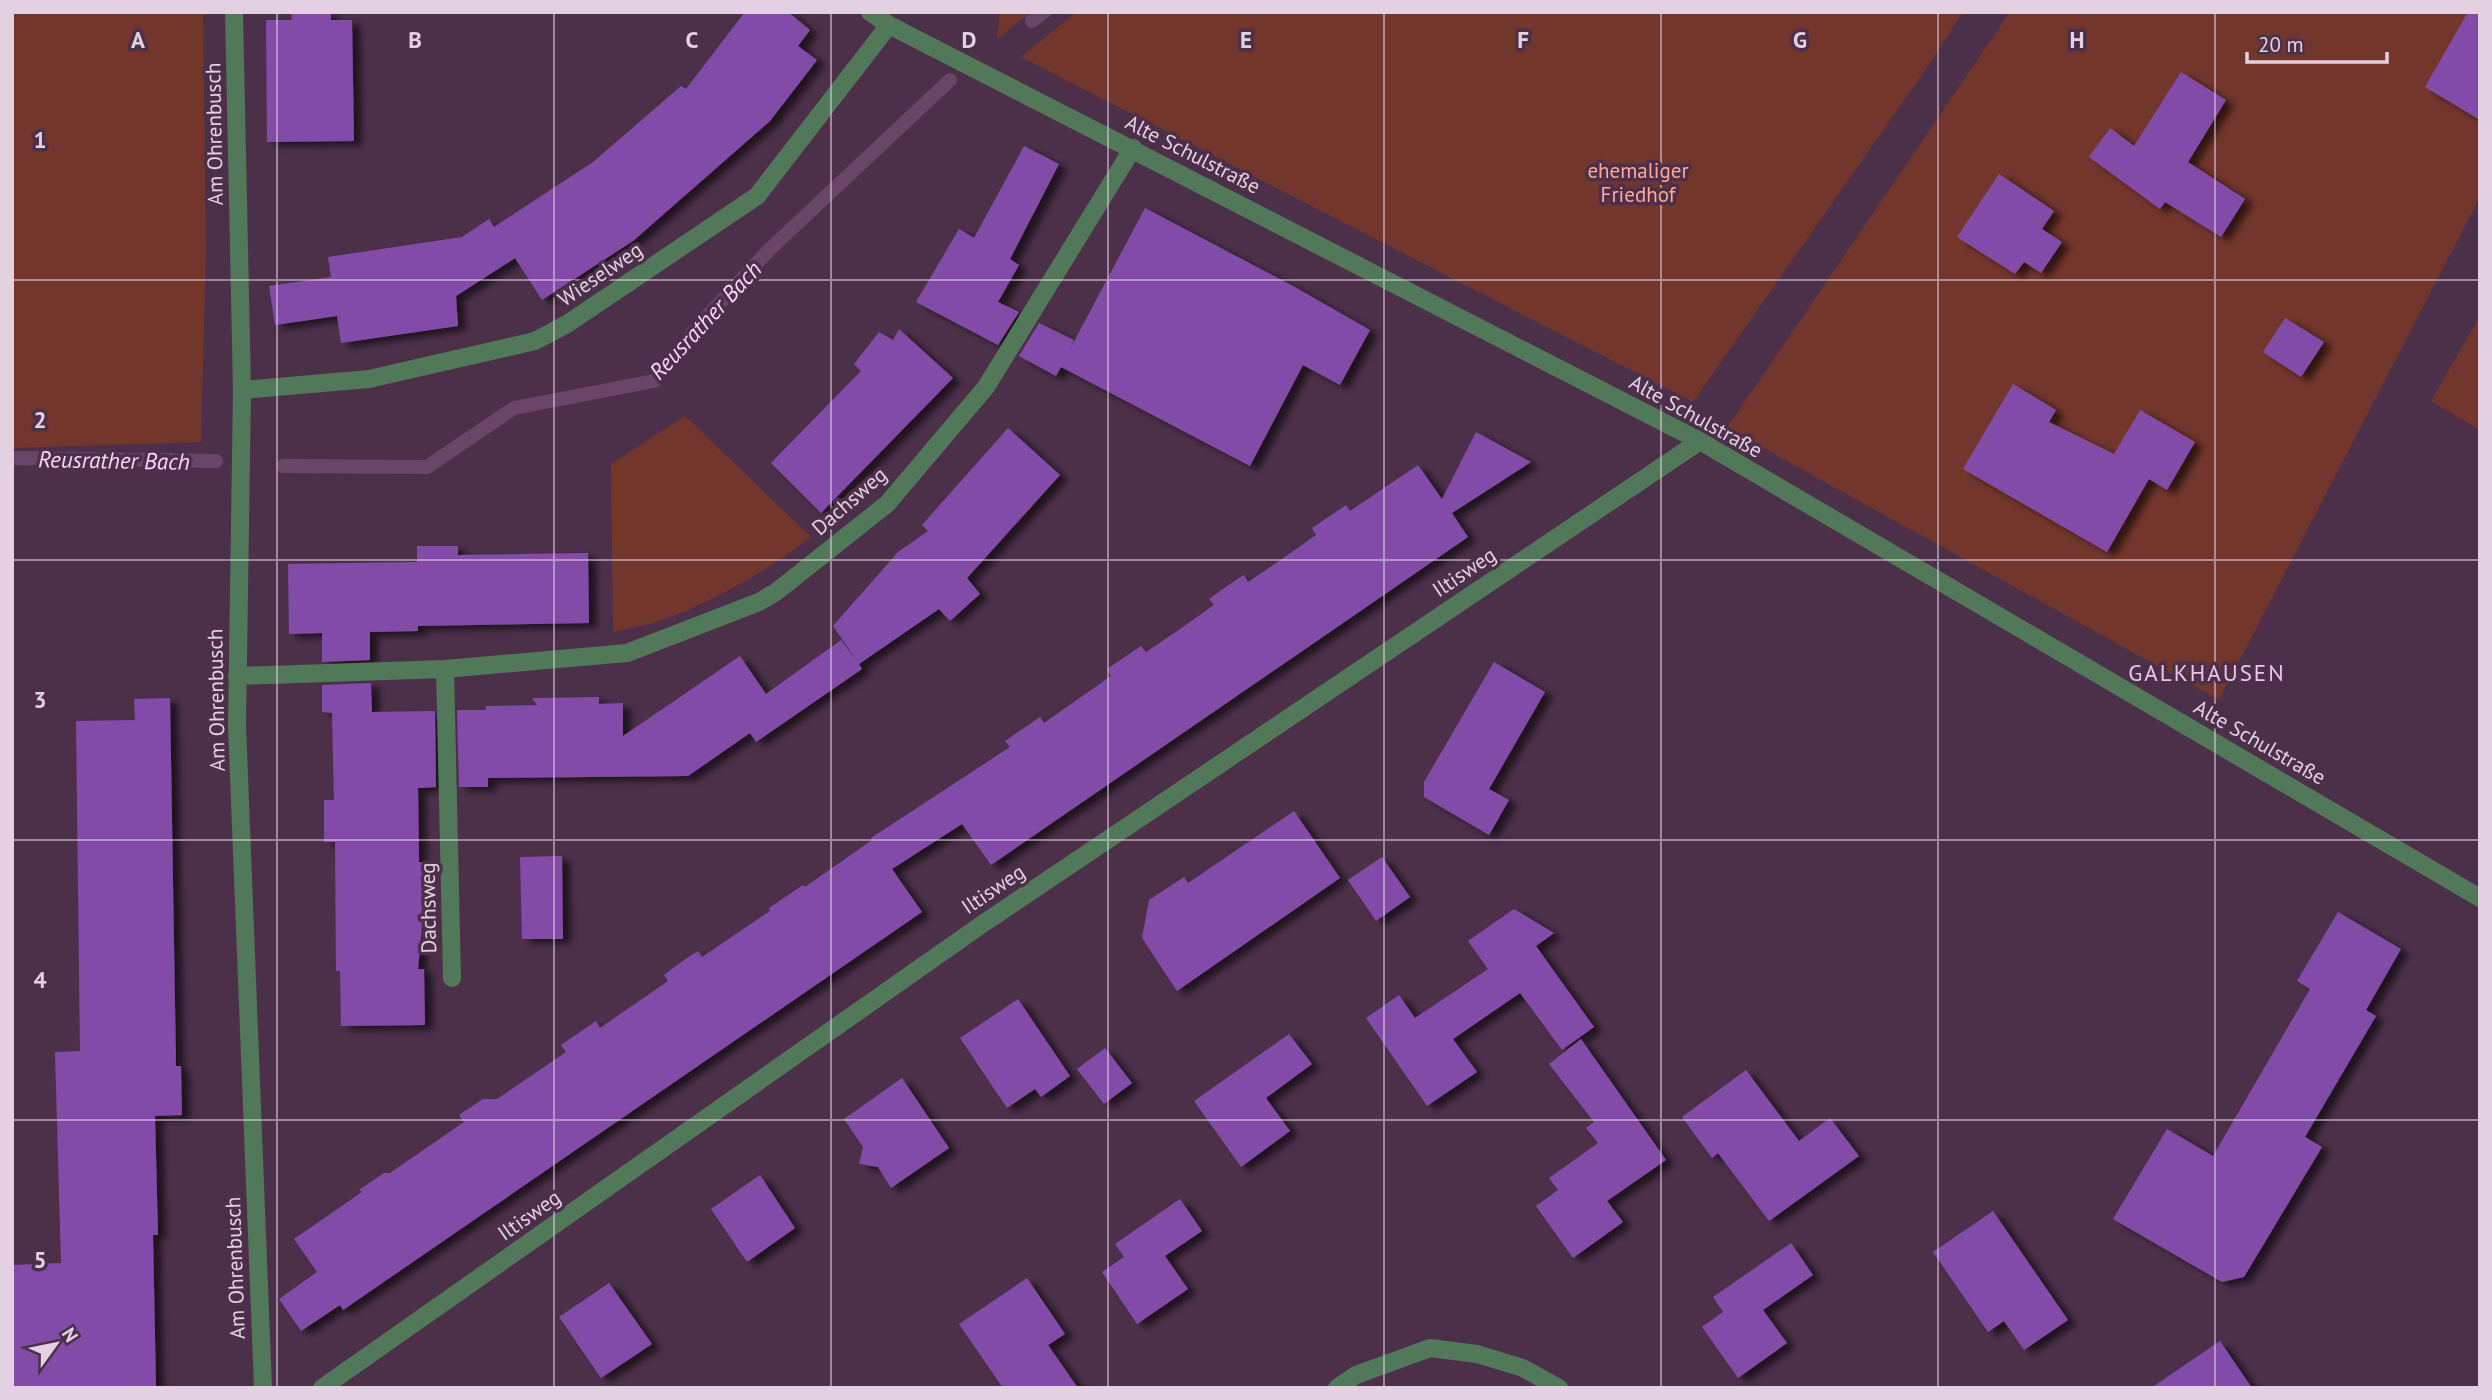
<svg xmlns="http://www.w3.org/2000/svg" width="2492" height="1400" font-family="'PT Sans',sans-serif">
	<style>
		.green { fill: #73362d }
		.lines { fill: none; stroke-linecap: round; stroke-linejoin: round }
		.stream { stroke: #694667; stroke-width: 14 }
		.building { fill: #834ca8; filter: url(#shadow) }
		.minor { stroke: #517858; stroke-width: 18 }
		.grid { fill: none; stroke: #e3d1e1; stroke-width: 2; stroke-opacity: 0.55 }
		.labels { text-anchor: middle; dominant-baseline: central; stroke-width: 7; stroke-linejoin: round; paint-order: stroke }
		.street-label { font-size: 21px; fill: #e3d1e1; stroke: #4c304a }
		.park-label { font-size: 21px; fill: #ffa799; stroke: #4c304a }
		.water-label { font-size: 23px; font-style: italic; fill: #fed2f9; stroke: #4c304a }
		.neighbourhood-label { font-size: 23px; letter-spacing: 2px; fill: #eac6e6; stroke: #4c304a }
		.grid-label { font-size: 23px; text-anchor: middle; font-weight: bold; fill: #e3d1e1; stroke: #4c304a; stroke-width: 7; stroke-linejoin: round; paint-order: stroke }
	</style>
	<defs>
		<filter id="shadow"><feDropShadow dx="8" dy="4.5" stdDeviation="3.5" flood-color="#0009"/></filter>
	</defs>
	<rect width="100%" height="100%" fill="#4c304a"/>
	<!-- green -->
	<path class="green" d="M 12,12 L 203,12 L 206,247 L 201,442 L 12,448 Z
		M 1000,12 L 1031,12 L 997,39 Z
		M 1076,12 L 1963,12 L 1926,69 L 1693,402 L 1021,57 Z
		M 2010,12 L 2480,12 L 2480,197 L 2219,700 L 1727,428 Z
		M 2480,316 L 2480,430 L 2431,401 Z
		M 685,416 L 811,537 C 766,571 718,599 665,619 C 649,625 630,628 613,632 L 611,464 Z"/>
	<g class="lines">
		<!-- stream -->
		<path class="stream" d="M 1032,21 L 1044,12
			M 12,458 L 216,461
			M 283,466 L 427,467 L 514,408 L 654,381 L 701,323 L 770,249 L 950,80"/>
	</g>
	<!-- building -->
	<path class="building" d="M 291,12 L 331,12 L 331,20 L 352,20 L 354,141 L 267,142 L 266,20 L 292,20 Z
		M 745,12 L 788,12 L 810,30 L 798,46 L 817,60 L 770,121 L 633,241 L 542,300 L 515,258 L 456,296 L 458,326 L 341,343 L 337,316 L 275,325 L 269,286 L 331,277 L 328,257 L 462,237 L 489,219 L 494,227 L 593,162 L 681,86 L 686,89 Z
		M 2468,12 L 2480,12 L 2480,120 L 2425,87 Z
		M 2181,72 L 2226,100 L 2188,162 L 2245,199 L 2221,237 L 2165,202 L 2160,209 L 2089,157 L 2110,128 L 2134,146 Z
		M 1024,146 L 1059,164 L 1010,259 L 1019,265 L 998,302 L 1019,312 L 998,345 L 916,302 L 959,229 L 974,238 Z
		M 1999,174 L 2054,211 L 2042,229 L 2062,242 L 2041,273 L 2024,262 L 2015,274 L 1957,237 Z
		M 1145,208 L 1293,286 L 1370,330 L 1340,385 L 1303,365 L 1250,466 L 1061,367 L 1056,376 L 1019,356 L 1039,323 L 1074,340 L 1069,351 Z
		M 2285,318 L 2324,342 L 2301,377 L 2263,352 Z
		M 899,329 L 953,378 L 821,513 L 771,463 L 861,371 L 854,364 L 879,332 L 893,340 Z
		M 2013,384 L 2056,410 L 2049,422 L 2114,454 L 2140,410 L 2195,442 L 2167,490 L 2149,479 L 2107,552 L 1963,469 Z
		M 1008,428 L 1060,475 L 967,578 L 980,594 L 950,621 L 939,609 L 859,664 L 862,669 L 756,742 L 750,733 L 688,776 L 488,778 L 488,787 L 459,787 L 457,710 L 486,710 L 486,706 L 537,705 L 532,698 L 599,697 L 599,704 L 623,703 L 623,736 L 740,656 L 766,694 L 841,640 L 857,661 L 833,626 L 898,552 L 928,531 L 922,525 Z
		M 1476,432 L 1531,462 L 1452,513 L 1468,537 L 991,865 L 962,824 L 892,869 L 922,912 L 343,1310 L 340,1305 L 301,1331 L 279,1299 L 317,1272 L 294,1239 L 362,1192 L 359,1190 L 384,1173 L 390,1173 L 464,1122 L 459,1115 L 483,1099 L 497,1099 L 566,1052 L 561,1045 L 596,1021 L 600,1028 L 668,981 L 664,975 L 681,962 L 698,951 L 702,957 L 770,911 L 769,908 L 803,885 L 805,887 L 872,840 L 871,838 L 1010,747 L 1005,741 L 1040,717 L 1044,723 L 1111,676 L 1107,669 L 1141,646 L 1146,652 L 1180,629 L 1214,605 L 1209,599 L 1227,586 L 1244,575 L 1248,582 L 1282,559 L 1316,535 L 1312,528 L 1346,505 L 1350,511 L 1418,465 L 1442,499 Z
		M 417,546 L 458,546 L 458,555 L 588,553 L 589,623 L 418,626 L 418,631 L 370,632 L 370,660 L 322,662 L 322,633 L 289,634 L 288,564 L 417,562 Z
		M 1494,662 L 1545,692 L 1489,789 L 1509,800 L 1489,835 L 1424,797 L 1424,782 Z
		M 371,683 L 372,712 L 435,711 L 436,787 L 418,788 L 419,862 L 424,862 L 423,917 L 418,969 L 424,969 L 425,1025 L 341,1026 L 340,971 L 336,971 L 335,842 L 324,842 L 324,800 L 334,800 L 332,713 L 322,712 L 322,685 Z
		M 170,698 L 176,1066 L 181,1066 L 182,1115 L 155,1116 L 158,1235 L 153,1235 L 156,1388 L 12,1388 L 12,1265 L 61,1263 L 55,1052 L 80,1051 L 76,721 L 135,720 L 134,699 Z
		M 1294,811 L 1340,878 L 1177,991 L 1142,938 L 1149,900 L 1184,877 L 1188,883 Z
		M 562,856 L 563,939 L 522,939 L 520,857 Z
		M 1382,857 L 1410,897 L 1376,921 L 1348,880 Z
		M 1514,909 L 1554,933 L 1536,946 L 1594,1027 L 1562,1050 L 1520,993 L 1453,1039 L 1477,1072 L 1427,1106 L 1366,1018 L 1399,995 L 1415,1018 L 1488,969 L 1468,941 Z
		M 2338,912 L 2401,949 L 2366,1010 L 2376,1016 L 2305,1137 L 2322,1147 L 2244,1277 L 2222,1282 L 2113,1219 L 2167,1129 L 2213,1156 L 2310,989 L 2297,981 Z
		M 1018,999 L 1070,1076 L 1041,1097 L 1035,1089 L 1007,1108 L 960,1038 Z
		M 1289,1034 L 1312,1064 L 1266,1098 L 1290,1131 L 1241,1167 L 1194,1101 Z
		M 1581,1039 L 1666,1160 L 1607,1201 L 1623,1222 L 1573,1258 L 1536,1206 L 1558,1190 L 1549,1178 L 1598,1143 L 1586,1128 L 1594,1122 L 1549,1064 Z
		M 1105,1048 L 1132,1083 L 1104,1104 L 1077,1069 Z
		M 1746,1070 L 1799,1141 L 1830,1118 L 1859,1156 L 1769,1221 L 1718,1153 L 1712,1158 L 1682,1117 Z
		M 902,1078 L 949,1148 L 891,1188 L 878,1167 L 859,1164 L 863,1147 L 844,1119 Z
		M 760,1175 L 795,1228 L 747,1262 L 711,1209 Z
		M 1180,1199 L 1202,1231 L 1165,1256 L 1188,1289 L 1137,1324 L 1102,1272 L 1124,1257 L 1115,1244 Z
		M 1993,1211 L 2068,1320 L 2024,1350 L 2004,1321 L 1988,1332 L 1933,1252 Z
		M 1791,1243 L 1813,1275 L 1763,1310 L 1787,1343 L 1738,1378 L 1702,1327 L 1723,1312 L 1713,1297 Z
		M 1027,1278 L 1065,1334 L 1048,1345 L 1078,1388 L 1003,1388 L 959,1324 Z
		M 609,1283 L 652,1344 L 601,1378 L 559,1317 Z
		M 2220,1341 L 2252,1388 L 2151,1388 Z"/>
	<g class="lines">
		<!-- minor -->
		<path class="minor" d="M 234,12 L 242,390 L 237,725 L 263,1388
			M 870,12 L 889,25 L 1700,441 L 2480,898
			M 242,390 L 369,379 L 535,341 L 567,324 L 757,196 L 889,25
			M 445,669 L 452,978
			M 237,676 L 445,669 L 627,653 L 759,602 L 776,592 L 887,504 L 986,387 L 1133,148
			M 322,1388 L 981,925 L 1700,441
			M 1337,1388 L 1356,1375 L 1430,1348 L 1477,1354 L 1523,1368 L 1559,1388"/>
	</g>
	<!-- grid -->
	<path class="grid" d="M 277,12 L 277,1388M 554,12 L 554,1388M 831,12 L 831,1388M 1108,12 L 1108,1388M 1384,12 L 1384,1388M 1661,12 L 1661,1388M 1938,12 L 1938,1388M 2215,12 L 2215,1388M 12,280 L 2480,280M 12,560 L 2480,560M 12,840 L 2480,840M 12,1120 L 2480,1120"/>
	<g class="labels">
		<!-- street labels -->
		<g class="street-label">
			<text transform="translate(214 134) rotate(-91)">Am Ohrenbusch</text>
			<text transform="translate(1193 154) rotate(27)">Alte Schulstraße</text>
			<text transform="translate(600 274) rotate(-34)">Wieselweg</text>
			<text transform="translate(1696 416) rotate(29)">Alte Schulstraße</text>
			<text transform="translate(849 501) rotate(-41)">Dachsweg</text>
			<text transform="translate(1464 572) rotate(-34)">Iltisweg</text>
			<text transform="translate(216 700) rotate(-91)">Am Ohrenbusch</text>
			<text transform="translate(2260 742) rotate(30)">Alte Schulstraße</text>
			<text transform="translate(993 889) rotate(-34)">Iltisweg</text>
			<text transform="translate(428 908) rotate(-91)">Dachsweg</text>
			<text transform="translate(529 1215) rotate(-35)">Iltisweg</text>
			<text transform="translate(235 1268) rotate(-92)">Am Ohrenbusch</text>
		</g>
		<!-- park labels -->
		<g class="park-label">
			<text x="1638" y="170">ehemaliger<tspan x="1638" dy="24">Friedhof</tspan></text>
		</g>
		<!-- water labels -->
		<g class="water-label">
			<text transform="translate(705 320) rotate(-47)">Reusrather Bach</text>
			<text transform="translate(114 460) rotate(1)">Reusrather Bach</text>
		</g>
		<!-- neighbourhood labels -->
		<g class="neighbourhood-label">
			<text x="2207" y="672">GALKHAUSEN</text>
		</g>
	</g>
	<g class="grid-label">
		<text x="138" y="48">A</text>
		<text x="415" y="48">B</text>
		<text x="692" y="48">C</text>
		<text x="969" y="48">D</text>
		<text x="1246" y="48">E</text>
		<text x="1523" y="48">F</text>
		<text x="1800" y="48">G</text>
		<text x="2077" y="48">H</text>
		<text x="40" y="148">1</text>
		<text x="40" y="428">2</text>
		<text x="40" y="708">3</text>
		<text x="40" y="988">4</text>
		<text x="40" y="1268">5</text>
	</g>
	<!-- border -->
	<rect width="2492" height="1400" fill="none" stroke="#e3d1e1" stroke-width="28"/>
	<!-- north arrow -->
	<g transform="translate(56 1344) rotate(57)" stroke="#4c304a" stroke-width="5" paint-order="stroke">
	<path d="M0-5L12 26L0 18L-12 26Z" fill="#e3d1e1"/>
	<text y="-10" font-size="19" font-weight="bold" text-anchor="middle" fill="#e3d1e1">N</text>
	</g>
	<!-- scale -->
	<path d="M2247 52v10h140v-10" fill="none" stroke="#e3d1e1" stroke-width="3.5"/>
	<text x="2258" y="52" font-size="21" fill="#e3d1e1" stroke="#4c304a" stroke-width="5" paint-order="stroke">20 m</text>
</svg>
